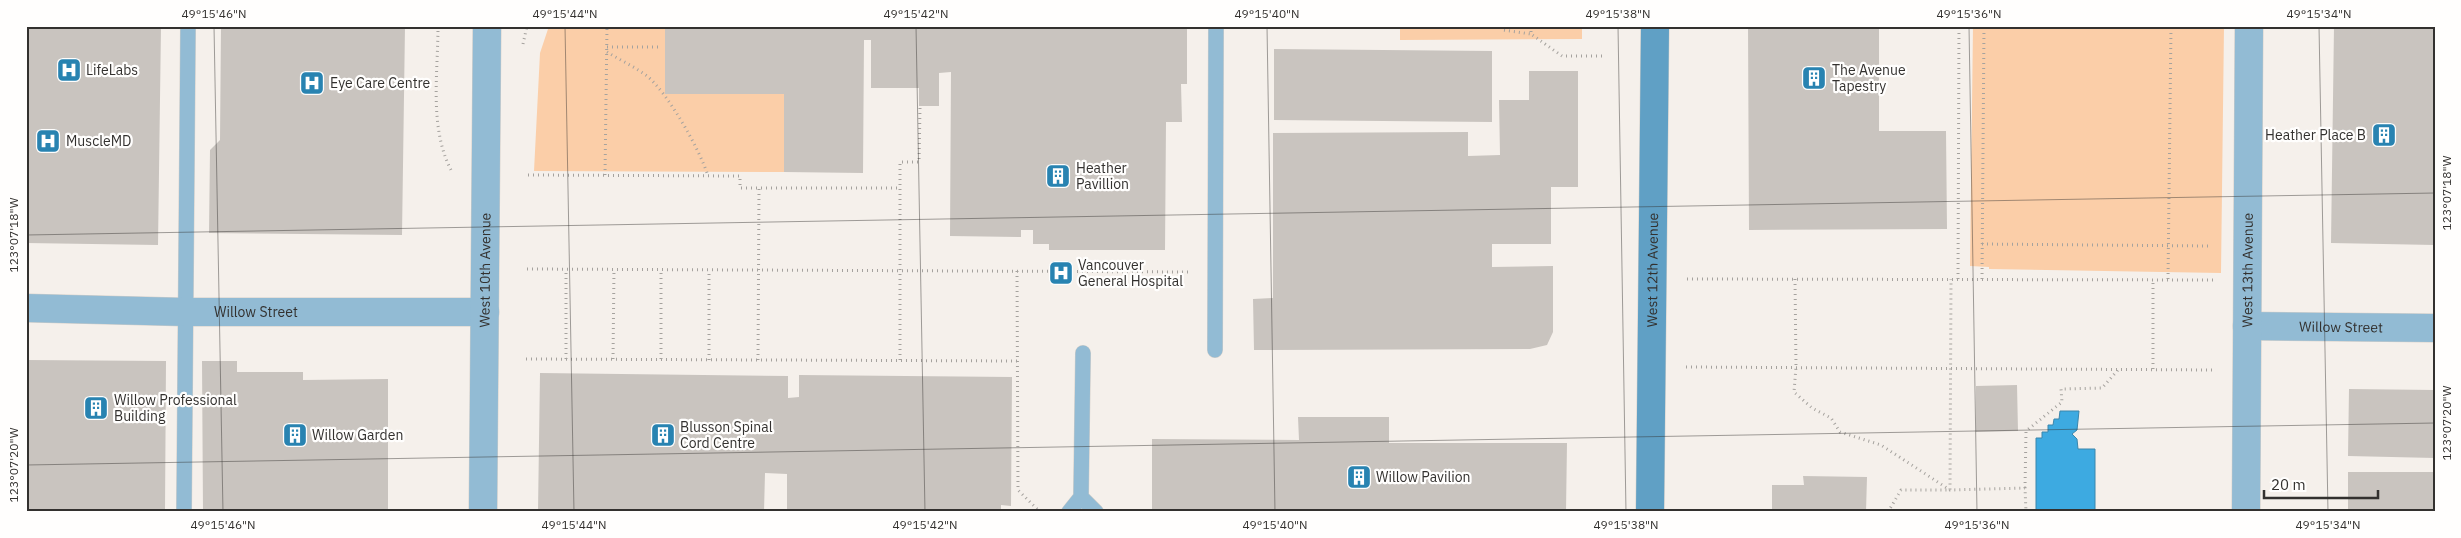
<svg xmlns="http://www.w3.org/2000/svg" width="2461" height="538" font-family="'IBM Plex Sans',sans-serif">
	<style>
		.green { fill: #fbcea8 }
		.water { fill: #3daae1; stroke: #3a86ac }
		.building { fill: #c9c4bf }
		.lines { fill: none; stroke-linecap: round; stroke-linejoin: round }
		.lane-casing { stroke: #d2cec9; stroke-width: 16 }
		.street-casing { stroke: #d2cec9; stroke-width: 29 }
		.secondary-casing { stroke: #d2cec9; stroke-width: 29 }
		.path { stroke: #a5a29e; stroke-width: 3; stroke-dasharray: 1 4; stroke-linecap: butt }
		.lane { stroke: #92bbd4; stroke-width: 15 }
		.street { stroke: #92bbd4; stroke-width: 28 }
		.secondary { stroke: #60a0c5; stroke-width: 28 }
		.ticks { fill: none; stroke: #33312f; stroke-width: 1; stroke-opacity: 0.45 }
		.labels { text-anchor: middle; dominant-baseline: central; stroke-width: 4.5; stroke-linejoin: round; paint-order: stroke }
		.poi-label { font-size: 14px; fill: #33312f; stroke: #fffefd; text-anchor: start }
		.street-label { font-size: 14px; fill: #33312f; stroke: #fffefd }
		.neatline { fill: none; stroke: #33312f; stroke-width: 2 }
		.ticks-label { font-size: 12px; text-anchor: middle; fill: #33312f }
	</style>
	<rect width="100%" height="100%" fill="#f5f0eb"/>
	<!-- green -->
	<path class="green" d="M 549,26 L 803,26 L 803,29 L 665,29 L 665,94 L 784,94 L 784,172 L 534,171 L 540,53 Z
		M 1400,26 L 1582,26 L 1582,39 L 1400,40 Z
		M 1973,26 L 2224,26 L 2221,273 L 1989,269 L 1989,267 L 1970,266 Z"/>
	<!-- water -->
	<path class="water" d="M 2060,411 L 2079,411 L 2077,430 L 2072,434 L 2077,439 L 2078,449 L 2095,449 L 2095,512 L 2036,512 L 2036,438 L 2042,438 L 2042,432 L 2048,432 L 2048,425 L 2053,425 L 2054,419 L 2059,419 Z"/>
	<!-- building -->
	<path class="building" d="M 26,26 L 161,26 L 158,245 L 26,243 Z
		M 221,26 L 405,26 L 402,235 L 209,233 L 210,150 L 220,140 Z
		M 803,26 L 1187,26 L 1187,84 L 1181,84 L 1182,122 L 1166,122 L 1165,250 L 1049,250 L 1049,244 L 1033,244 L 1033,230 L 1021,230 L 1021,237 L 950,236 L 951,72 L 939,73 L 939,106 L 919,106 L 919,88 L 871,88 L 871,40 L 864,40 L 863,173 L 784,172 L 784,94 L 665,94 L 665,29 L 803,29 Z
		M 1748,26 L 1879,26 L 1879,131 L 1946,131 L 1947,229 L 1749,230 Z
		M 2334,26 L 2435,26 L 2435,245 L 2331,243 Z
		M 1274,49 L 1492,51 L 1492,122 L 1274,120 Z
		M 1529,71 L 1578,71 L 1578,187 L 1551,187 L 1551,244 L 1492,244 L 1492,267 L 1553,266 L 1553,332 L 1547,345 L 1530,349 L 1254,350 L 1253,299 L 1273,298 L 1273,133 L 1468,132 L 1468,156 L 1500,155 L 1499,100 L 1529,100 Z
		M 26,360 L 166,361 L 165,512 L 26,512 Z
		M 202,361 L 237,361 L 237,372 L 303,372 L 303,380 L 388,379 L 388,512 L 203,512 Z
		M 540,373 L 788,376 L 788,398 L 799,397 L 799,375 L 1012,377 L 1011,506 L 1001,505 L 1001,512 L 787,512 L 787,474 L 765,473 L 764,512 L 538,512 Z
		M 2017,385 L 2018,431 L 1976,432 L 1976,386 Z
		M 2349,389 L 2435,390 L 2435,458 L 2348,456 Z
		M 1298,417 L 1389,417 L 1389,443 L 1567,443 L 1566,512 L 1152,512 L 1152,439 L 1299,440 Z
		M 2348,472 L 2435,472 L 2435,512 L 2348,512 Z
		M 1803,476 L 1867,477 L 1866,512 L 1772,512 L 1772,485 L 1804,485 Z"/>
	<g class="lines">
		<defs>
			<path id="lane" d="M 1215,350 L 1216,26
				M 1081,497 L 1096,512
				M 184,512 L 188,26
				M 1069,512 L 1081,497 L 1083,353"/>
			<g id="street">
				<path id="s1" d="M 26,308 L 185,312 L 485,312"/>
				<path id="s2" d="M 2247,326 L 2435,328"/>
				<path id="s3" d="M 483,512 L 487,26"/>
				<path id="s4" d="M 2246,512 L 2249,26"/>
			</g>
			<g id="secondary">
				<path id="s5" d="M 1650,512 L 1655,26"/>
			</g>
		</defs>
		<!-- lane casing -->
		<use href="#lane" class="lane-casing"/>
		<!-- street casing -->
		<use href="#street" class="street-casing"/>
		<!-- secondary casing -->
		<use href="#secondary" class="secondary-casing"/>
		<!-- path -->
		<path class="path" d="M 438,26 C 438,74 429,127 451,170
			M 1503,26 L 1503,30 L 1531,34
			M 1531,26 L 1531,34 L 1562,56 L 1602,56
			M 523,44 L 527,26
			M 607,47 L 662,47
			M 607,52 C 620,60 635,67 647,76 C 668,93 700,150 708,176
			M 528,175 L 740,176 L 740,188 L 900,188
			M 605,175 L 607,26
			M 1982,244 L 2209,246
			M 527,269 L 1189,272
			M 1017,271 L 1018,490 L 1040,512
			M 1687,279 L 2214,280
			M 1795,279 L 1796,367 L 1794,392 L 1812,408 L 1831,418 L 1840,432 L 1881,445 L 1950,490 L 2025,488 L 2026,512
			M 1958,279 L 1959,26
			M 1982,279 L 1984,26
			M 2168,279 L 2171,26
			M 526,359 L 1017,361
			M 566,359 L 566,269
			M 613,359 L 614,269
			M 661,359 L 661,269
			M 709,360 L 709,270
			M 758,360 L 759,188
			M 900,360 L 900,162 L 919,162 L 920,108
			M 1686,367 L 2213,370
			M 2153,369 L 2153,279
			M 2025,488 L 2026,431 L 2062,402 L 2061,389 L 2102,388 L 2118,370
			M 1888,512 L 1901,490 L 1950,490 L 1951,279"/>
		<!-- lane -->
		<use href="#lane" class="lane"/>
		<!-- street -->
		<use href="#street" class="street"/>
		<!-- secondary -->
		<use href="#secondary" class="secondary"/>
	</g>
	<!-- ticks -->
	<path class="ticks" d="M 214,26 L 223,512M 565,26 L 574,512M 916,26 L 925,512M 1267,26 L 1275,512M 1618,26 L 1626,512M 1969,26 L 1977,512M 2319,26 L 2328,512M 26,235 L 2435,193M 26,465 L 2435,423"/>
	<!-- icons -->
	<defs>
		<symbol id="hospital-square" viewBox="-11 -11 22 22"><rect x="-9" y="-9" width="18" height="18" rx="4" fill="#2883b1" stroke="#fffefd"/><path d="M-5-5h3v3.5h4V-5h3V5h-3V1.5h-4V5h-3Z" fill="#fff"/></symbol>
		<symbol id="building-square" viewBox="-11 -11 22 22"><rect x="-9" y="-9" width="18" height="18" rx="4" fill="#2883b1" stroke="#fffefd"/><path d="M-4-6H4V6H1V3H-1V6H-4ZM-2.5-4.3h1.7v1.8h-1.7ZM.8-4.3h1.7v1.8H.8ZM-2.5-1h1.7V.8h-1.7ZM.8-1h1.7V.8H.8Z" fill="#fff"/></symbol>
	</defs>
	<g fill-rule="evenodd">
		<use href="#hospital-square" x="55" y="56" width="28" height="28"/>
		<use href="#building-square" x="1800" y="64" width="28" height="28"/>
		<use href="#hospital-square" x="298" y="69" width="28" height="28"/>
		<use href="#building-square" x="2370" y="121" width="28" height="28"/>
		<use href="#hospital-square" x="34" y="127" width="28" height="28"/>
		<use href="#building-square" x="1044" y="162" width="28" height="28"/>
		<use href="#hospital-square" x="1047" y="259" width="28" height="28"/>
		<use href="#building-square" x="82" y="394" width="28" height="28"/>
		<use href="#building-square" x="281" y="421" width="28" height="28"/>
		<use href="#building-square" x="649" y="421" width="28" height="28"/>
		<use href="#building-square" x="1345" y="463" width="28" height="28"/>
	</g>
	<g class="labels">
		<!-- poi labels -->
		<g class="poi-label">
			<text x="86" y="70">LifeLabs</text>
			<text x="1832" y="70">The Avenue<tspan x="1832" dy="16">Tapestry</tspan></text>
			<text x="330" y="83">Eye Care Centre</text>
			<text x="2366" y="135" text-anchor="end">Heather Place B</text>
			<text x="66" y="141">MuscleMD</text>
			<text x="1076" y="168">Heather<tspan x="1076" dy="16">Pavillion</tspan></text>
			<text x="1078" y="265">Vancouver<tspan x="1078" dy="16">General Hospital</tspan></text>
			<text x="114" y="400">Willow Professional<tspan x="114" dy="16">Building</tspan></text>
			<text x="680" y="427">Blusson Spinal<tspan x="680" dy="16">Cord Centre</tspan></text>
			<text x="312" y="435">Willow Garden</text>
			<text x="1376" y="477">Willow Pavilion</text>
		</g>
		<!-- street labels -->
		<g class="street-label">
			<text stroke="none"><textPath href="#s3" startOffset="242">West 10th Avenue</textPath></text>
			<text stroke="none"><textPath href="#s5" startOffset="242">West 12th Avenue</textPath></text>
			<text stroke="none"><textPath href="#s4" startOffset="242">West 13th Avenue</textPath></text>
			<text stroke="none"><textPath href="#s1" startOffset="230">Willow Street</textPath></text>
			<text stroke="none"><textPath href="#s2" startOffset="94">Willow Street</textPath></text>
		</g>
	</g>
	<!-- border -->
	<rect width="2461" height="538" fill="none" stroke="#fffefd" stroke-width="55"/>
	<!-- scale -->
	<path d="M2264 490v8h114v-8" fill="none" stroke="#33312f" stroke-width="2.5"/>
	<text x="2271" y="490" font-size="15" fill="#33312f" stroke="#fffefd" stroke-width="4" paint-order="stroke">20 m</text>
	<rect x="28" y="28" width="2406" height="482" class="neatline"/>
	<g class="ticks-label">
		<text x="214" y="18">49°15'46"N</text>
		<text x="565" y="18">49°15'44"N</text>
		<text x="916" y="18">49°15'42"N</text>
		<text x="1267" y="18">49°15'40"N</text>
		<text x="1618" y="18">49°15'38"N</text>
		<text x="1969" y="18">49°15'36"N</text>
		<text x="2319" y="18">49°15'34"N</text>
		<text transform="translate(2447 193) rotate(-90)" y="4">123°07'18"W</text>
		<text transform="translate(14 235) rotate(-90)" y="4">123°07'18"W</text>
		<text transform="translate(2447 423) rotate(-90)" y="4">123°07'20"W</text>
		<text transform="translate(14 465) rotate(-90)" y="4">123°07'20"W</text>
		<text x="223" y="529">49°15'46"N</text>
		<text x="574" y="529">49°15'44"N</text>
		<text x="925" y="529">49°15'42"N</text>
		<text x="1275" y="529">49°15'40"N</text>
		<text x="1626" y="529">49°15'38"N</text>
		<text x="1977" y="529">49°15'36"N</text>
		<text x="2328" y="529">49°15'34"N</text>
	</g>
</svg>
